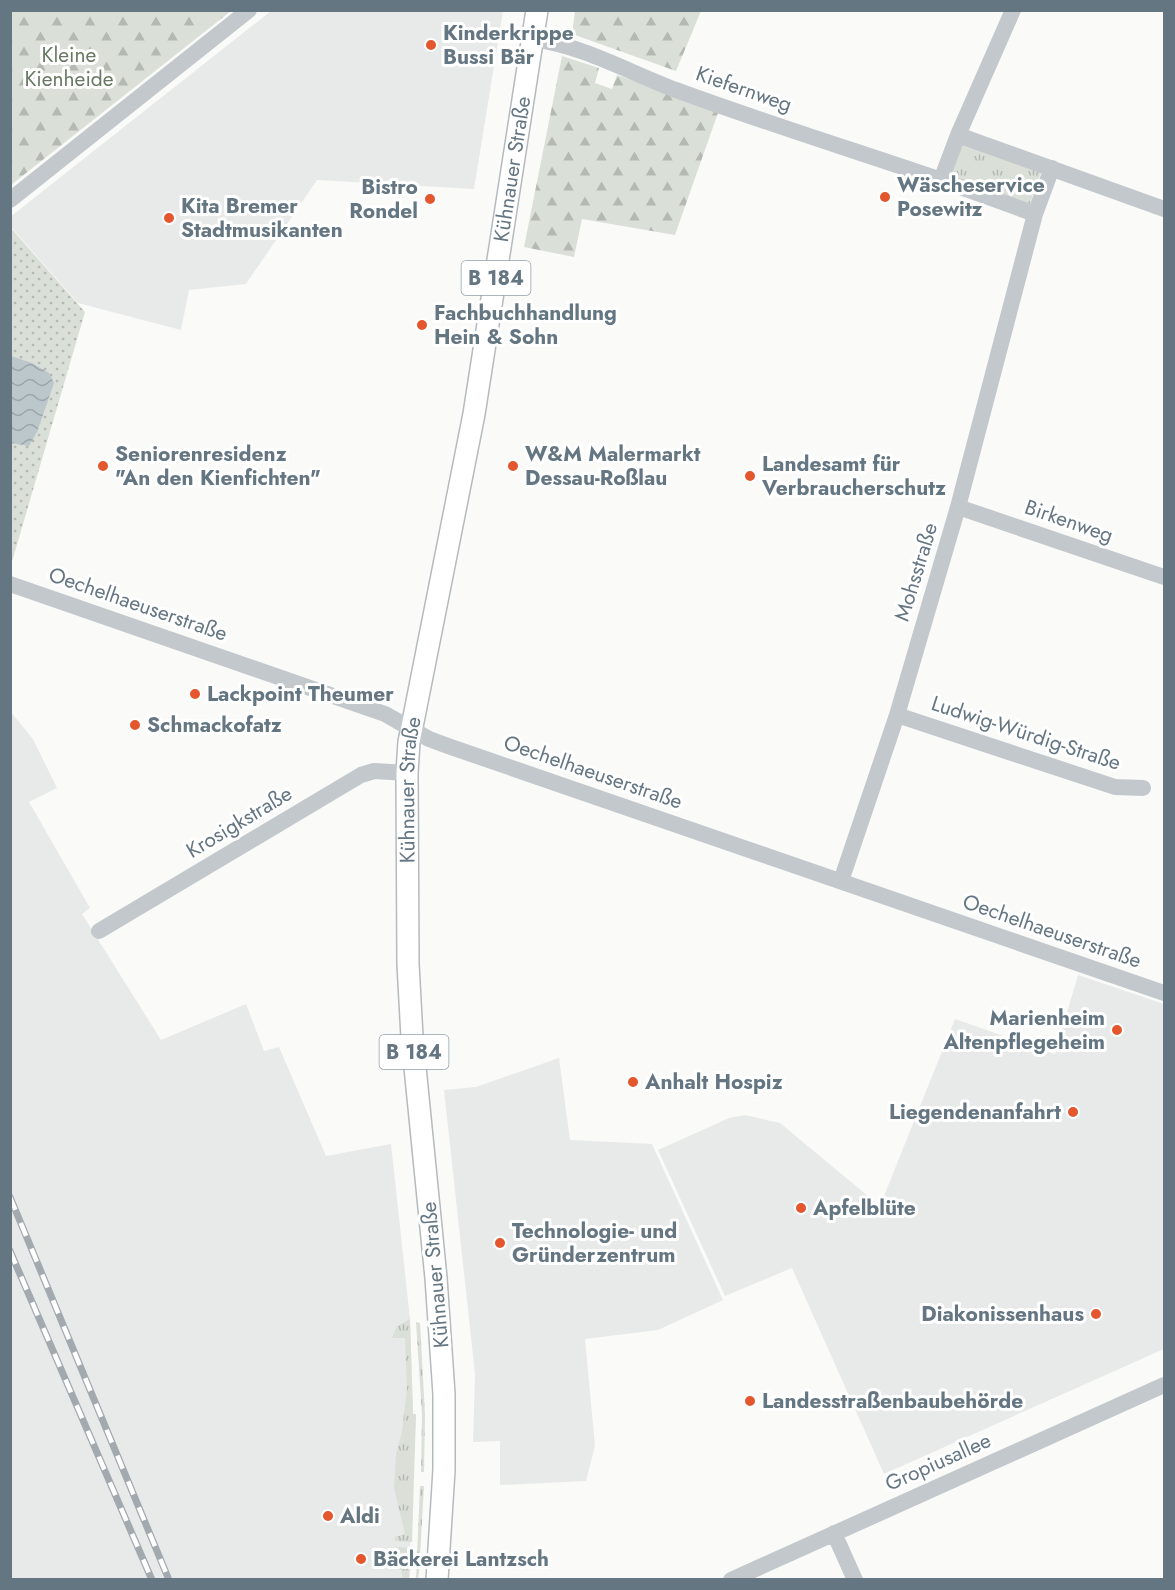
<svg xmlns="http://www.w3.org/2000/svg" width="1175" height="1590" font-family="Jost,sans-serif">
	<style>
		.built { fill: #e8e9e9 }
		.grass { fill: url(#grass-tufts) }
		.forest { fill: url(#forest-firs) }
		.park { fill: url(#park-dots) }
		.water { fill: url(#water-waves) }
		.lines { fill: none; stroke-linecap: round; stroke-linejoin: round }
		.major-casing { stroke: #b5babe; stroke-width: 24 }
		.minor { stroke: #c3c8cc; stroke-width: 16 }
		.major { stroke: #fff; stroke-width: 21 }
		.rail-casing { stroke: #a2aab0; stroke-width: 7 }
		.rail { stroke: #fff; stroke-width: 4.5; stroke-dasharray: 14; stroke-linecap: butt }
		.poi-dot { fill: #e4572e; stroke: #fff; stroke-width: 2 }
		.labels { text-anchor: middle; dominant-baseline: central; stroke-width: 6; stroke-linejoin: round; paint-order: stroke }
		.shield { fill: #fff; stroke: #939fa8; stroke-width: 1.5 }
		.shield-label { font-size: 20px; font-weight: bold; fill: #657683 }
		.poi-label { font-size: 21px; font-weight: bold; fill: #657683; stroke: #fff; text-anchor: start }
		.park-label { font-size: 21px; fill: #687a64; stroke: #fff }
		.street-label { font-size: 21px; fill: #657683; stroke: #fff }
	</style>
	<defs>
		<pattern id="grass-tufts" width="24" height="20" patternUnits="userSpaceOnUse" patternTransform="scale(1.5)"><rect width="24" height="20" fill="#dadfd7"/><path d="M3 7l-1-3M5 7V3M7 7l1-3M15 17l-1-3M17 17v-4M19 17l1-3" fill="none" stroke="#b4b9b4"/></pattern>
		<pattern id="forest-firs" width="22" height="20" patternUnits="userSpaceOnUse" patternTransform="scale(1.5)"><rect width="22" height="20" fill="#dadfd7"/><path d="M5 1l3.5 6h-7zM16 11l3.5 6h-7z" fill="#b4b9b4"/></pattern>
		<pattern id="park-dots" width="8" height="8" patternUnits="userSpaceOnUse" patternTransform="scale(1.5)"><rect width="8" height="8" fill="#dadfd7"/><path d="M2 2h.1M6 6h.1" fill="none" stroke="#b4b9b4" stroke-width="1.8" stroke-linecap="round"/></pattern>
		<pattern id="water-waves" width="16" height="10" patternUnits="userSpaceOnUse" patternTransform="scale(1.5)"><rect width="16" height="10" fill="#bbc7cb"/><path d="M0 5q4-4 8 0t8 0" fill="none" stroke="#9ca6aa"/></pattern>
	</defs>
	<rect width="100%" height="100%" fill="#fafaf8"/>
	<!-- built -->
	<path class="built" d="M 271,11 L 503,11 L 474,189 L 317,180 L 246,284 L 189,290 L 181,330 L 78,303 L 11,227 L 10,217 Z
		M 10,711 L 33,739 L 57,788 L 29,802 L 90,908 L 82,914 L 161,1040 L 246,1004 L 264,1051 L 279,1047 L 326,1156 L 391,1144 L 410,1319 L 413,1414 L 416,1414 L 409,1579 L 11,1579 Z
		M 1078,975 L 1164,1004 L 1164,1349 L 884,1474 L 792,1268 L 725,1296 L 658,1150 L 729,1118 L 745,1115 L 780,1123 L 880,1206 L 955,1019 L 1055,1054 Z
		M 559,1058 L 570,1140 L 652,1144 L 723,1300 L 658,1330 L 585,1339 L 595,1446 L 586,1481 L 500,1485 L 500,1441 L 473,1442 L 475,1374 L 444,1090 L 476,1087 Z"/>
	<!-- grass -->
	<path class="grass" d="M 963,141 L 1042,170 L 1029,206 L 950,176 Z
		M 410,1319 L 413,1414 L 416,1414 L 412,1542 L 395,1541 L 395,1537 L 405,1534 L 394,1488 L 396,1454 L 402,1432 L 407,1388 L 405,1338 L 392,1338 L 397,1326 Z
		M 416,1322 L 420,1323 L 425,1415 L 424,1472 L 421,1472 L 422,1415 Z
		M 420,1486 L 424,1486 L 419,1573 L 418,1579 L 416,1580 Z
		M 396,1547 L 412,1548 L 409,1579 L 403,1579 Z"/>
	<!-- forest -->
	<path class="forest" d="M 11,10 L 231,10 L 231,11 L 11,185 Z
		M 575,11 L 575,10 L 701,11 L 676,71 L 572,34 Z
		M 562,56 L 599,68 L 595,83 L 612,89 L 617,75 L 719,110 L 675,235 L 582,219 L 574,257 L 524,247 Z"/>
	<!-- park -->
	<path class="park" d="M 10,227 L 85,312 L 11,565 L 10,565 Z"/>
	<!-- water -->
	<path class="water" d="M 11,356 L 32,363 L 49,373 L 54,383 L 37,432 L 29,446 L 11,443 Z"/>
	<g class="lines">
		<defs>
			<g id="major">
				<path id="s1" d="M 437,1580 L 444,1470 L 444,1394 L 436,1278 L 412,1037 L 408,964 L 407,773 L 409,742 L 474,414 L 537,10"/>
			</g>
		</defs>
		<!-- major casing -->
		<use href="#major" class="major-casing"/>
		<!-- minor -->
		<path class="minor" d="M 533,39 C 584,46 628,72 676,90 C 763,122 853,150 941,180 L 958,135 L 1164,209
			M 958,135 L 1013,10
			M 941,180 L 1035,214
			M 10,200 L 249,10
			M 958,507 L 1164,577
			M 10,584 L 385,714 L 429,739 L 448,746 L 1164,993
			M 897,715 L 1115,787 L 1143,788
			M 841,881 L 897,715 L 958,507 L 1035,214 L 1052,168
			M 99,931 L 361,775 L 374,771 L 407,773
			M 834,1533 L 855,1580
			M 731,1580 L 1164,1385"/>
		<!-- major -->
		<use href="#major" class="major"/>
		<defs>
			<path id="rail" d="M 10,1197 L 169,1580
				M 10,1251 L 152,1580"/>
		</defs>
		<!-- rail casing -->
		<use href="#rail" class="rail-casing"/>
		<!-- rail -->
		<use href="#rail" class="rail"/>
	</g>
	<!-- markers -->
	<g class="poi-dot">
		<circle cx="431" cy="45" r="6"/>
		<circle cx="885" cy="197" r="6"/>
		<circle cx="430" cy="199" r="6"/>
		<circle cx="169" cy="218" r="6"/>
		<circle cx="422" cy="325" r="6"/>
		<circle cx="103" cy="466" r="6"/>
		<circle cx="513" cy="466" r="6"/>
		<circle cx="750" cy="476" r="6"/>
		<circle cx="195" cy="694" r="6"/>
		<circle cx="135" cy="725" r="6"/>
		<circle cx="1117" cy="1030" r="6"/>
		<circle cx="633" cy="1082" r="6"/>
		<circle cx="1073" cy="1112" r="6"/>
		<circle cx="801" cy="1208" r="6"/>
		<circle cx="500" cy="1243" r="6"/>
		<circle cx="1096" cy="1314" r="6"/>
		<circle cx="750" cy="1401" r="6"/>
		<circle cx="328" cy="1516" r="6"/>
		<circle cx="361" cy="1559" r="6"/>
	</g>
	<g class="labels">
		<!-- shield labels -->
		<g class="shield">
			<rect x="461.5" y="261" width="69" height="34" rx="4.5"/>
			<rect x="379.5" y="1035" width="69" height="34" rx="4.5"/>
		</g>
		<g class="shield-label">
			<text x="496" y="278">B 184</text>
			<text x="414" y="1052">B 184</text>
		</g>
		<!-- poi labels -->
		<g class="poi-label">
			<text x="443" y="33">Kinderkrippe<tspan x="443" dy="24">Bussi Bär</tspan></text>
			<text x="897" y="185">Wäscheservice<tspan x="897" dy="24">Posewitz</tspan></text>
			<text x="418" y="187" text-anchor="end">Bistro<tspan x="418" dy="24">Rondel</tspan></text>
			<text x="181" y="206">Kita Bremer<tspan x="181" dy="24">Stadtmusikanten</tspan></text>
			<text x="434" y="313">Fachbuchhandlung<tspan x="434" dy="24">Hein &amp; Sohn</tspan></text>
			<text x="115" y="454">Seniorenresidenz<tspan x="115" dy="24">"An den Kienfichten"</tspan></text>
			<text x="525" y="454">W&amp;M Malermarkt<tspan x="525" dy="24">Dessau-Roßlau</tspan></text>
			<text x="762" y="464">Landesamt für<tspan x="762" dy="24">Verbraucherschutz</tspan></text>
			<text x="207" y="694">Lackpoint Theumer</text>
			<text x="147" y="725">Schmackofatz</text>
			<text x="1105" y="1018" text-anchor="end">Marienheim<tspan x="1105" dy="24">Altenpflegeheim</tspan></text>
			<text x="645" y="1082">Anhalt Hospiz</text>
			<text x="1061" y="1112" text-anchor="end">Liegendenanfahrt</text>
			<text x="813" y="1208">Apfelblüte</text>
			<text x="512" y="1231">Technologie- und<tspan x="512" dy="24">Gründerzentrum</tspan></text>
			<text x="1084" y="1314" text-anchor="end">Diakonissenhaus</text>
			<text x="762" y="1401">Landesstraßenbaubehörde</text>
			<text x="340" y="1516">Aldi</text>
			<text x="373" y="1559">Bäckerei Lantzsch</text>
		</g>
		<!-- park labels -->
		<g class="park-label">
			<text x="69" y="55">Kleine<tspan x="69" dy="24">Kienheide</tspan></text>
		</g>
		<!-- street labels -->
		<g class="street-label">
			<text transform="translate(744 89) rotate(19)">Kiefernweg</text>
			<text stroke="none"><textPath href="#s1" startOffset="1422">Kühnauer Straße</textPath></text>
			<text transform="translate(1069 521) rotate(19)">Birkenweg</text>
			<text transform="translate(916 572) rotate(-73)">Mohsstraße</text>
			<text transform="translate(138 604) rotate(19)">Oechelhaeuserstraße</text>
			<text transform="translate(1026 733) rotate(18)">Ludwig-Würdig-Straße</text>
			<text transform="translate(593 772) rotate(19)">Oechelhaeuserstraße</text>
			<text stroke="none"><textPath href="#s1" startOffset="792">Kühnauer Straße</textPath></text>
			<text transform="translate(239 822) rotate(-31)">Krosigkstraße</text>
			<text transform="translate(1052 931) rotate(19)">Oechelhaeuserstraße</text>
			<text transform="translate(435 1275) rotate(-95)">Kühnauer Straße</text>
			<text transform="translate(938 1462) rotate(-24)">Gropiusallee</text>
		</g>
	</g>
	<!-- border -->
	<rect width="1175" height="1590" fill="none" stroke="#657683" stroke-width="24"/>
</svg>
